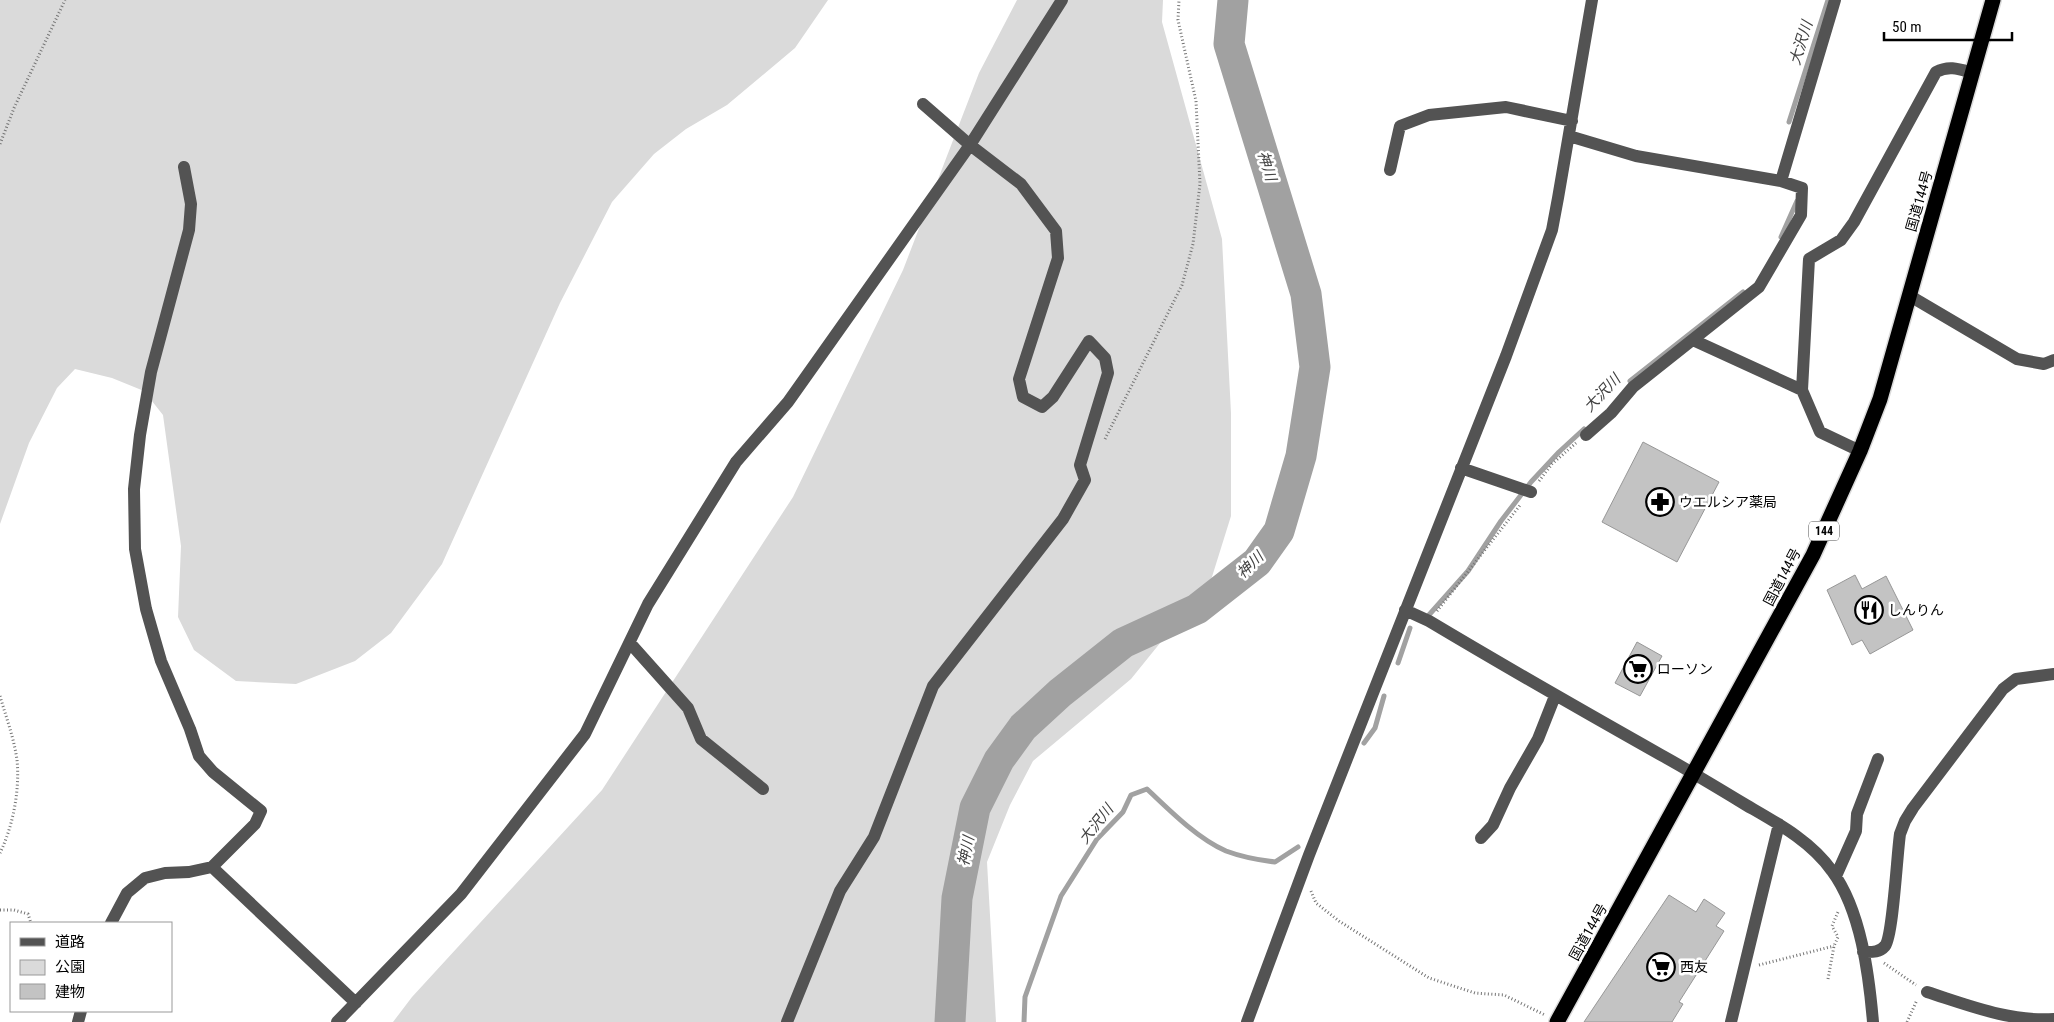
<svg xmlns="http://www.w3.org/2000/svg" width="2054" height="1022" font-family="'Roboto Condensed','Noto Sans JP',sans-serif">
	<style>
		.green { fill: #dadada }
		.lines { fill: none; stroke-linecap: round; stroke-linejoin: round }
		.stream { stroke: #a1a1a1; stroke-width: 5 }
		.river { stroke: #a1a1a1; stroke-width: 31 }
		.building { fill: #c3c3c3; stroke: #979797 }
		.highway-casing { stroke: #dbdbdb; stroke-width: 18 }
		.path { stroke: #757575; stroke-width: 3; stroke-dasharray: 1 2.5; stroke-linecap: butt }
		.minor { stroke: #535353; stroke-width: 12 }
		.highway { stroke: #000; stroke-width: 15 }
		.labels { text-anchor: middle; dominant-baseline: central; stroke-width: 5; stroke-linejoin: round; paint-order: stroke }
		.shield { fill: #fff; stroke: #4c4c4c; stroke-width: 1 }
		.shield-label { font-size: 12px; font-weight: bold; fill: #000 }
		.street-label { font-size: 14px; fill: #000; stroke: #fff }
		.poi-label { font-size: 14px; fill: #000; stroke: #fff; text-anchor: start }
		.water-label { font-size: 15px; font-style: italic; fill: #424242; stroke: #fff }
	</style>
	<rect width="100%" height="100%" fill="#fff"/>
	<!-- green -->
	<path class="green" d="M 0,0 L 828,0 L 795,48 L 727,105 L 686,129 L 654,154 L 612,202 L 560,303 L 442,564 L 391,633 L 355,661 L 296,684 L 236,681 L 194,650 L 178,617 L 181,546 L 163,415 L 144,391 L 112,378 L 75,369 L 57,388 L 29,443 L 0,524 Z
		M 1017,0 L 1163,0 L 1162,22 L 1222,239 L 1231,413 L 1231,516 L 1211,580 L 1131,679 L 1033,761 L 1010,805 L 987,862 L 996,1022 L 393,1022 L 412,997 L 602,790 L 793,497 L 903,270 L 979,73 Z"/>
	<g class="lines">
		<!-- stream -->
		<path class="stream" d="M 1789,122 L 1828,0
			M 1781,237 L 1797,201
			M 1630,381 L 1743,292
			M 1428,616 L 1468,571 L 1501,521 L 1531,482 L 1559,452 L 1584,429
			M 1398,663 L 1410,628
			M 1364,743 L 1375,728 L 1384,696
			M 1024,1022 L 1025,997 L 1061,896 L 1097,839 L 1123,812 L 1131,795 L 1147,789 C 1169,810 1198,839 1226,851 C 1242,857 1258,860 1275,862 L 1298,847"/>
		<!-- river -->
		<path class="river" d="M 950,1022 L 957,898 L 975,808 L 999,760 L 1023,727 L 1060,693 L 1123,643 L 1197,609 L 1257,562 L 1279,531 L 1301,456 L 1315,367 L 1306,294 L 1229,44 L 1233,0"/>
	</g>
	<!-- building -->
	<path class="building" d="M 1643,442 L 1719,482 L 1677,562 L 1602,522 Z
		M 1855,575 L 1862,589 L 1886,576 L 1913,630 L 1870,654 L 1862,640 L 1852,645 L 1827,590 Z
		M 1637,642 L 1662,656 L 1640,696 L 1615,683 Z
		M 1669,895 L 1696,912 L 1704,899 L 1725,913 L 1716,926 L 1724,931 L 1679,1002 L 1683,1004 L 1672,1022 L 1584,1022 Z"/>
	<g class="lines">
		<defs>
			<path id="highway" d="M 1557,1022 L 1813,555 L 1860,451 L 1880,399 L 1993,0"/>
		</defs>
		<!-- highway casing -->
		<use href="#highway" class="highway-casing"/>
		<!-- path -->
		<path class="path" d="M 0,144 L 14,108 L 65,0
			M 1105,439 L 1182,285 L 1193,244 L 1200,184 L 1196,101 L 1178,20 L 1179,0
			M 1539,481 L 1552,464 L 1576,443
			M 1437,611 L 1521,504
			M 0,696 C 6,717 14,738 17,760 C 20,790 13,826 0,853
			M 1311,891 L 1316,903 L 1339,921 L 1429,978 L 1475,993 L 1504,995 L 1545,1015
			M 0,910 L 14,910 L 28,914 L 31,923
			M 1884,963 L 1916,985
			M 1759,965 L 1834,946
			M 1828,979 L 1834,946 L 1838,937 L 1832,926 L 1838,912
			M 1907,1022 L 1917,1000"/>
		<!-- minor -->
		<path class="minor" d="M 1569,136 L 1636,156 L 1781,181 L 1802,188 L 1801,215 L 1759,287 L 1633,387 L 1611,413 L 1586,435
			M 1390,170 L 1400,126 L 1429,115 L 1506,107 L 1572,121
			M 1781,181 L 1835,0
			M 1910,296 L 2017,359 L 2044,364 L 2054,360
			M 1693,340 L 1802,390
			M 1860,451 L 1820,432 L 1802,390 L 1809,259 L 1841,240 L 1854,222 L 1936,72 C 1949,65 1959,69 1973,73
			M 1461,468 L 1531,492
			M 1405,610 L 1429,621 C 1506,667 1583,711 1661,755 C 1690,771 1718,788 1746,805 C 1777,823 1811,841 1832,871 C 1861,910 1869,975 1873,1022
			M 630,643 L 688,708 L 701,739 L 763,789
			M 1481,838 L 1493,825 L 1510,788 L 1538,739 L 1555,696
			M 212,867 L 356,1003
			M 1836,876 L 1856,831 L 1857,814 L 1878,759
			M 111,923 L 127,893 L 145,878 L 165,873 L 189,872 L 212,867 L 255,824 L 261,811 L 213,772 L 199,756 L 190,729 L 161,661 L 146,609 L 135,549 L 134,489 L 140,435 L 151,372 L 189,230 L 191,204 L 184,167
			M 1863,952 C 1871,952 1879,953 1885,946 C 1893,936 1897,854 1900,834 L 1905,821 L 1913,808 L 2003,689 L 2016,679 L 2054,674
			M 1927,992 C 1968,1005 2010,1022 2054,1019
			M 78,1022 L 81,1011
			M 337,1022 L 461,894 L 585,734 L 648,604 L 736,462 L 788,402 L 970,145 L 1062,0
			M 787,1022 L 840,891 L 874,837 L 933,686 L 1063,519 L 1085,480 L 1080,465 L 1108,373 L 1105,358 L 1089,341 L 1053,397 L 1042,407 L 1023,397 L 1019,379 L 1058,258 L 1056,231 L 1021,184 L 970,145 L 923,104
			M 1247,1022 L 1309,855 L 1506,356 L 1552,230 L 1558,198 L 1592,0
			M 1731,1022 L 1779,824"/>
		<!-- highway -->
		<use href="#highway" class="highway"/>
	</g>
	<!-- icons -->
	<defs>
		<symbol id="pharmacy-ring" viewBox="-11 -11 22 22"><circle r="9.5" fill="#fff" stroke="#000" stroke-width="1.5"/><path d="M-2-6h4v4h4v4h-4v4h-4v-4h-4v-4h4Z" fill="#000"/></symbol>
		<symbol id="restaurant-ring" viewBox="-11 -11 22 22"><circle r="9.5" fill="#fff" stroke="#000" stroke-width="1.5"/><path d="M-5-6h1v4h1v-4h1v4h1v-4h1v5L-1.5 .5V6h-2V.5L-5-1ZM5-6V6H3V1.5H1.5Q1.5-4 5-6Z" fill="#000"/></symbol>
		<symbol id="supermarket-ring" viewBox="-11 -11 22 22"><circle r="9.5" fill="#fff" stroke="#000" stroke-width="1.5"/><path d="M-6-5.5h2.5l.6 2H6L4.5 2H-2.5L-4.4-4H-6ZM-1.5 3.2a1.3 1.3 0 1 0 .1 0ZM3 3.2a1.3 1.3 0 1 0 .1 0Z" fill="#000"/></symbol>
	</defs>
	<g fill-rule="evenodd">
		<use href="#pharmacy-ring" x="1644" y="486" width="32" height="32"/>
		<use href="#restaurant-ring" x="1853" y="594" width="32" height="32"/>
		<use href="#supermarket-ring" x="1622" y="653" width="32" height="32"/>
		<use href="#supermarket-ring" x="1645" y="951" width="32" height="32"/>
	</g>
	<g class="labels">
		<!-- shield labels -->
		<rect class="shield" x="1809" y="521.5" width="30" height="19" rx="4"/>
		<g class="shield-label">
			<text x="1824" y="531">144</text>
		</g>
		<!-- street labels -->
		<g class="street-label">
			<text transform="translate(1919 201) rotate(-74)">国道144号</text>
			<text transform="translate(1782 577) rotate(-62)">国道144号</text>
			<text transform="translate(1588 932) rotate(-61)">国道144号</text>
		</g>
		<!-- poi labels -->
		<g class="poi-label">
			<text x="1679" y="502">ウエルシア薬局</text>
			<text x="1888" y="610">しんりん</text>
			<text x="1657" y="669">ローソン</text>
			<text x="1680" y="967">西友</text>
		</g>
		<!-- water labels -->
		<g class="water-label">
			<text transform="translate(1801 43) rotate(-73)">大沢川</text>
			<text transform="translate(1267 166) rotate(73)">神川</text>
			<text transform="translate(1602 393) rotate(-46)">大沢川</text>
			<text transform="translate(1250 565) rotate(-44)">神川</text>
			<text transform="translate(1096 824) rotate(-51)">大沢川</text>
			<text transform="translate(966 851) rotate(-79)">神川</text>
		</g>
	</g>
	<!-- legend -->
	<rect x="10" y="922" width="162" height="90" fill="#ffffff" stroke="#999999"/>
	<rect x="20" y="938" width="25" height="8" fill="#535353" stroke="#999999"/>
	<text x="55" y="947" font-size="15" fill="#000000">道路</text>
	<rect x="20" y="960" width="25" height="15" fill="#dadada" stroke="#999999"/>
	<text x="55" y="972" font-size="15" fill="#000000">公園</text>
	<rect x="20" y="984" width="25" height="15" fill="#c3c3c3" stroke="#999999"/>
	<text x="55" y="997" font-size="15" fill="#000000">建物</text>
	<!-- scale -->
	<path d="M1884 32v8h128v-8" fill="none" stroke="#000000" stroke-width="2.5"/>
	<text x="1892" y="32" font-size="15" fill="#000000" stroke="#ffffff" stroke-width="4" paint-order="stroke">50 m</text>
</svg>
